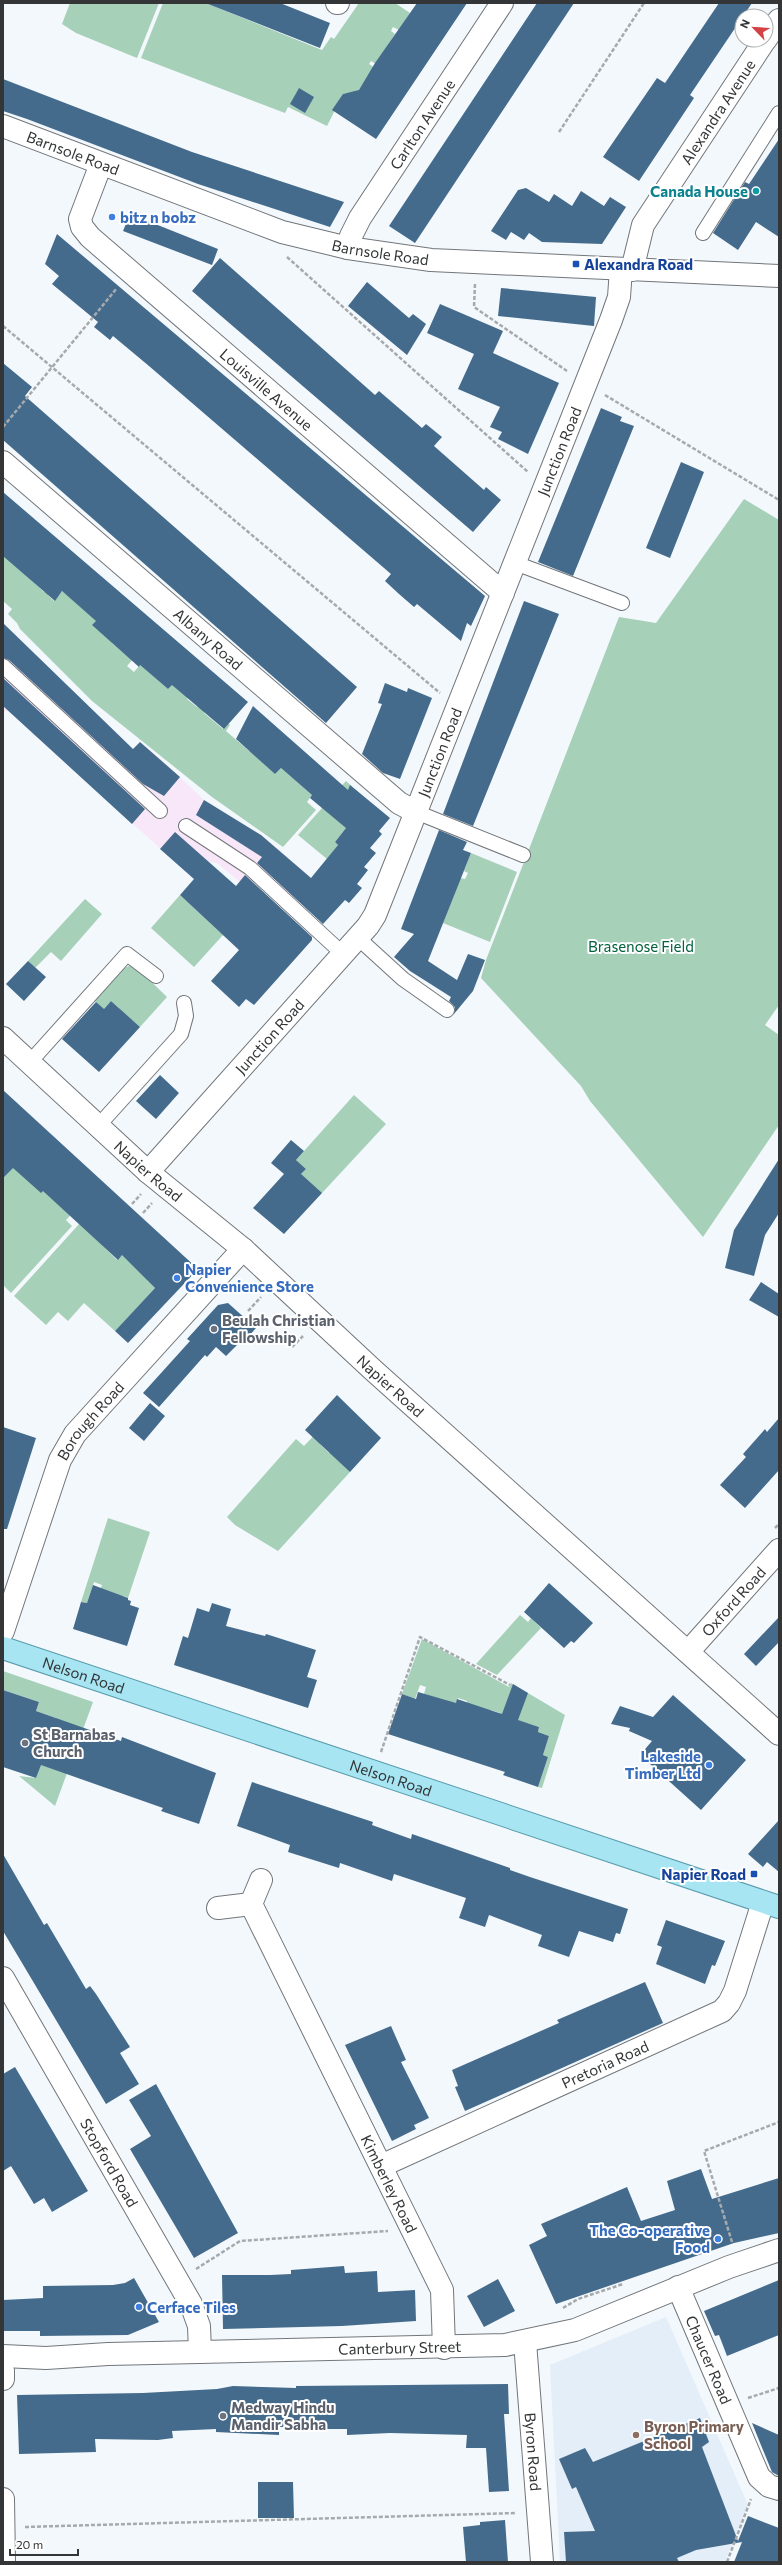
<svg xmlns="http://www.w3.org/2000/svg" width="782" height="2565" font-family="Commissioner,sans-serif">
	<style>
		.industrial { fill: #f8e7f9 }
		.built { fill: #e3eef8 }
		.green { fill: #a6d0b8 }
		.building { fill: #456b8c }
		.lines { fill: none; stroke-linecap: round; stroke-linejoin: round }
		.lane-casing { stroke: #72767a; stroke-width: 16 }
		.street-casing { stroke: #72767a; stroke-width: 24 }
		.secondary-casing { stroke: #72767a; stroke-width: 24 }
		.primary-casing { stroke: #599cac; stroke-width: 24 }
		.path { stroke: #a6aaad; stroke-width: 2.5; stroke-dasharray: 4 2; stroke-linecap: butt }
		.lane { stroke: #fff; stroke-width: 14 }
		.street { stroke: #fff; stroke-width: 22 }
		.secondary { stroke: #fff; stroke-width: 22 }
		.primary { stroke: #a7e5f3; stroke-width: 22 }
		.culture-dot { fill: #0f9aa8; stroke: #fff; stroke-width: 1.5 }
		.shop-dot { fill: #3f7fe0; stroke: #fff; stroke-width: 1.5 }
		.transit-dot { fill: #1a4fb4; stroke: #fff; stroke-width: 1.5 }
		.worship-dot { fill: #6b7280; stroke: #fff; stroke-width: 1.5 }
		.education-dot { fill: #8d6e63; stroke: #fff; stroke-width: 1.5 }
		.labels { text-anchor: middle; dominant-baseline: central; stroke-width: 4; stroke-linejoin: round; paint-order: stroke }
		.street-label { font-size: 15px; fill: #333537; stroke: #fff }
		.culture-label { font-size: 15px; font-weight: bold; fill: #0d838f; stroke: #fff; text-anchor: end }
		.shop-label { font-size: 15px; font-weight: bold; fill: #366cbe; stroke: #fff; text-anchor: start }
		.transit-label { font-size: 15px; font-weight: bold; fill: #164399; stroke: #fff; text-anchor: start }
		.park-label { font-size: 15px; fill: #02613e; stroke: #fff }
		.worship-label { font-size: 15px; font-weight: bold; fill: #5b616d; stroke: #fff; text-anchor: start }
		.education-label { font-size: 15px; font-weight: bold; fill: #785e54; stroke: #fff; text-anchor: start }
	</style>
	<rect width="100%" height="100%" fill="#f3f8fc"/>
	<!-- industrial -->
	<path class="industrial" d="M 3,625 L 133,749 L 140,742 L 165,763 L 204,800 L 261,835 L 307,874 L 288,898 L 268,892 L 258,897 L 217,863 L 209,862 L 194,879 L 7,710 L 3,714 Z"/>
	<!-- built -->
	<path class="built" d="M 666,2317 L 748,2505 L 725,2562 L 560,2562 L 550,2365 Z"/>
	<!-- green -->
	<path class="green" d="M 70,3 L 159,3 L 137,58 L 76,33 L 62,24 Z
		M 163,3 L 206,3 L 322,50 L 331,37 L 334,39 L 359,3 L 395,3 L 410,13 L 399,30 L 393,27 L 391,31 L 395,34 L 376,64 L 371,61 L 369,64 L 384,74 L 374,89 L 343,94 L 327,126 L 288,107 L 285,113 L 141,58 Z
		M 744,499 L 779,520 L 779,1005 L 765,1025 L 779,1035 L 779,1125 L 703,1237 L 590,1101 L 581,1086 L 481,978 L 486,960 L 619,617 L 656,623 Z
		M 3,540 L 42,561 L 28,577 L 44,592 L 62,578 L 48,595 L 54,601 L 62,591 L 70,597 L 103,613 L 93,625 L 123,630 L 112,643 L 126,655 L 143,648 L 127,666 L 134,672 L 140,665 L 168,689 L 178,677 L 193,691 L 187,699 L 197,707 L 203,700 L 210,706 L 204,713 L 223,729 L 228,723 L 230,725 L 226,731 L 249,751 L 255,745 L 275,774 L 281,768 L 312,795 L 307,802 L 316,810 L 283,847 L 212,797 L 92,701 L 20,629 L 17,623 L 8,614 L 12,609 L 3,601 Z
		M 346,781 L 358,792 L 353,798 L 346,828 L 335,842 L 338,845 L 327,859 L 298,835 Z
		M 471,853 L 517,872 L 490,942 L 443,923 L 460,878 L 465,879 L 468,873 L 464,871 Z
		M 180,895 L 223,935 L 194,967 L 151,928 Z
		M 85,899 L 102,914 L 61,961 L 51,952 L 35,968 L 28,961 Z
		M 133,964 L 167,997 L 140,1027 L 132,1020 L 111,1044 L 115,1012 L 119,1008 L 111,1001 L 90,1025 L 97,1003 L 91,998 L 116,972 Z
		M 354,1095 L 386,1124 L 322,1193 L 282,1195 L 306,1169 L 296,1160 Z
		M 18,1162 L 84,1201 L 66,1220 L 72,1226 L 11,1293 L 3,1285 L 3,1173 Z
		M 80,1223 L 117,1260 L 132,1244 L 156,1270 L 147,1280 L 155,1288 L 115,1331 L 84,1303 L 68,1321 L 58,1312 L 46,1325 L 14,1296 Z
		M 325,1424 L 328,1427 L 320,1444 L 329,1453 L 342,1439 L 350,1472 L 278,1551 L 235,1525 L 227,1517 L 296,1439 L 304,1446 Z
		M 108,1518 L 150,1532 L 128,1598 L 124,1596 L 122,1603 L 100,1590 L 102,1585 L 94,1582 L 87,1603 L 81,1602 Z
		M 520,1615 L 528,1622 L 531,1618 L 541,1628 L 497,1675 L 476,1664 Z
		M 422,1639 L 509,1687 L 511,1683 L 565,1715 L 542,1788 L 538,1787 L 548,1757 L 543,1755 L 549,1736 L 538,1732 L 539,1727 L 527,1723 L 497,1722 L 500,1713 L 491,1710 L 482,1736 L 459,1727 L 467,1701 L 458,1698 L 454,1710 L 424,1694 L 426,1687 L 420,1685 L 415,1699 L 402,1694 Z
		M 3,1671 L 93,1702 L 55,1806 L 19,1776 L 36,1778 L 56,1718 L 36,1711 L 39,1702 L 3,1690 Z"/>
	<!-- building -->
	<path class="building" d="M 280,3 L 330,23 L 320,48 L 208,4 Z
		M 417,3 L 467,3 L 376,139 L 332,110 L 343,94 L 359,90 L 375,63 Z
		M 537,3 L 574,3 L 415,243 L 389,226 Z
		M 719,3 L 752,3 L 690,95 L 694,98 L 639,181 L 603,157 L 657,78 L 665,83 Z
		M 3,79 L 192,152 L 344,202 L 330,227 L 198,184 L 27,119 L 3,111 Z
		M 299,88 L 314,97 L 305,113 L 290,104 Z
		M 779,139 L 779,237 L 756,222 L 738,250 L 713,233 L 745,182 L 749,184 Z
		M 526,188 L 549,202 L 554,194 L 572,206 L 581,191 L 604,206 L 610,197 L 626,207 L 602,244 L 542,242 L 529,233 L 524,240 L 511,232 L 506,240 L 491,231 L 518,190 Z
		M 130,214 L 218,249 L 212,265 L 123,231 Z
		M 57,234 L 485,596 L 471,626 L 467,623 L 461,641 L 417,604 L 414,607 L 399,594 L 385,581 L 391,574 L 149,366 L 113,336 L 110,340 L 94,327 L 98,322 L 52,284 L 59,276 L 45,264 Z
		M 220,258 L 375,395 L 379,391 L 422,428 L 426,424 L 442,437 L 434,446 L 484,490 L 486,487 L 501,500 L 473,532 L 192,291 Z
		M 367,282 L 409,318 L 413,314 L 426,324 L 407,355 L 348,306 Z
		M 501,288 L 596,297 L 594,326 L 498,316 Z
		M 440,304 L 503,331 L 493,353 L 559,383 L 528,454 L 498,439 L 502,432 L 490,427 L 500,407 L 458,389 L 474,354 L 427,333 Z
		M 3,363 L 32,387 L 25,396 L 357,687 L 326,723 L 3,440 Z
		M 601,408 L 622,417 L 620,421 L 634,426 L 573,576 L 538,562 Z
		M 681,462 L 704,472 L 670,558 L 646,548 Z
		M 3,492 L 248,702 L 224,729 L 172,685 L 168,689 L 140,665 L 139,667 L 92,625 L 96,621 L 62,591 L 55,601 L 3,556 Z
		M 524,601 L 559,614 L 473,826 L 443,814 Z
		M 3,623 L 133,749 L 140,742 L 180,777 L 164,796 L 143,784 L 9,660 L 3,658 Z
		M 3,678 L 145,809 L 132,824 L 3,706 Z
		M 385,683 L 407,692 L 408,688 L 432,698 L 400,779 L 383,773 L 362,754 L 382,704 L 378,703 Z
		M 253,706 L 348,790 L 350,785 L 390,818 L 379,831 L 382,834 L 370,848 L 376,853 L 364,867 L 368,870 L 357,884 L 362,888 L 349,903 L 345,900 L 323,924 L 257,863 L 262,857 L 196,815 L 204,800 L 261,835 L 311,878 L 338,845 L 335,842 L 346,828 L 310,798 L 312,795 L 281,768 L 275,774 L 236,739 Z
		M 439,830 L 467,842 L 463,850 L 471,853 L 428,961 L 457,980 L 468,954 L 485,960 L 473,991 L 454,1014 L 455,1007 L 449,1001 L 451,997 L 410,971 L 394,957 L 414,934 L 401,929 Z
		M 175,832 L 236,886 L 245,875 L 312,937 L 312,940 L 254,1005 L 246,999 L 239,1007 L 211,981 L 239,950 L 180,895 L 194,879 L 160,849 Z
		M 28,961 L 46,977 L 24,1001 L 6,984 Z
		M 111,1001 L 140,1027 L 99,1072 L 62,1039 L 96,1002 L 104,1009 Z
		M 160,1075 L 179,1093 L 156,1119 L 136,1101 Z
		M 3,1090 L 198,1269 L 128,1343 L 115,1331 L 155,1288 L 122,1255 L 118,1260 L 43,1191 L 41,1193 L 13,1168 L 3,1178 Z
		M 291,1140 L 304,1151 L 296,1160 L 306,1169 L 301,1174 L 322,1193 L 284,1234 L 253,1208 L 284,1174 L 271,1163 Z
		M 779,1159 L 779,1213 L 765,1235 L 754,1276 L 725,1268 L 734,1230 Z
		M 761,1282 L 779,1294 L 779,1317 L 749,1300 Z
		M 228,1303 L 256,1328 L 242,1344 L 240,1342 L 226,1356 L 216,1347 L 207,1357 L 205,1355 L 159,1407 L 143,1393 L 190,1341 L 187,1339 L 218,1305 Z
		M 337,1395 L 381,1438 L 350,1472 L 305,1430 Z
		M 150,1403 L 165,1416 L 144,1441 L 129,1428 Z
		M 779,1418 L 779,1470 L 745,1508 L 720,1485 L 746,1457 L 743,1454 L 765,1429 L 767,1432 Z
		M 3,1427 L 36,1438 L 7,1529 L 3,1529 Z
		M 549,1583 L 593,1623 L 574,1643 L 571,1641 L 564,1648 L 524,1612 Z
		M 93,1585 L 128,1598 L 128,1600 L 131,1601 L 130,1605 L 139,1608 L 127,1646 L 73,1629 L 81,1602 L 87,1603 Z
		M 212,1603 L 231,1609 L 226,1626 L 265,1636 L 266,1634 L 316,1650 L 307,1677 L 317,1680 L 308,1708 L 174,1665 L 183,1636 L 188,1638 L 197,1608 L 209,1612 Z
		M 779,1617 L 779,1642 L 756,1666 L 744,1654 Z
		M 513,1684 L 528,1693 L 518,1720 L 539,1727 L 538,1732 L 549,1736 L 543,1755 L 548,1757 L 538,1787 L 503,1775 L 505,1772 L 388,1734 L 402,1694 L 416,1699 L 418,1692 L 456,1703 L 457,1699 L 502,1714 Z
		M 3,1690 L 39,1702 L 36,1711 L 121,1741 L 122,1737 L 216,1773 L 199,1824 L 161,1811 L 163,1808 L 41,1765 L 36,1778 L 3,1767 Z
		M 673,1695 L 746,1760 L 701,1810 L 640,1755 L 652,1741 L 629,1731 L 630,1728 L 611,1724 L 620,1706 L 653,1717 Z
		M 252,1782 L 373,1822 L 372,1825 L 411,1839 L 412,1834 L 510,1868 L 510,1870 L 530,1877 L 628,1909 L 620,1934 L 616,1933 L 613,1942 L 579,1931 L 569,1957 L 538,1946 L 542,1935 L 489,1915 L 485,1927 L 459,1918 L 466,1898 L 394,1874 L 392,1881 L 340,1863 L 339,1868 L 288,1852 L 290,1845 L 237,1826 Z
		M 779,1820 L 779,1872 L 767,1862 L 763,1867 L 748,1854 Z
		M 3,1854 L 44,1925 L 47,1923 L 86,1989 L 90,1986 L 96,1994 L 130,2047 L 120,2053 L 139,2084 L 106,2104 L 3,1931 Z
		M 666,1920 L 725,1941 L 715,1966 L 712,1965 L 705,1984 L 656,1964 L 662,1947 L 657,1945 Z
		M 645,1982 L 663,2023 L 465,2111 L 455,2087 L 458,2086 L 452,2070 L 559,2023 L 557,2020 Z
		M 391,2026 L 406,2060 L 401,2062 L 429,2118 L 414,2125 L 416,2129 L 392,2141 L 345,2045 Z
		M 15,2067 L 88,2191 L 52,2212 L 44,2198 L 34,2204 L 11,2166 L 3,2171 L 3,2074 Z
		M 156,2084 L 238,2233 L 194,2258 L 130,2149 L 151,2136 L 129,2100 Z
		M 701,2169 L 712,2199 L 779,2178 L 779,2233 L 734,2243 L 556,2304 L 529,2245 L 547,2236 L 541,2224 L 627,2187 L 641,2221 L 675,2210 L 667,2181 Z
		M 344,2266 L 345,2273 L 377,2271 L 378,2292 L 415,2290 L 416,2321 L 342,2326 L 223,2329 L 222,2275 L 270,2275 L 291,2274 L 291,2270 Z
		M 134,2278 L 159,2322 L 128,2335 L 40,2336 L 40,2331 L 3,2331 L 3,2300 L 43,2298 L 43,2286 L 113,2285 L 125,2283 Z
		M 498,2279 L 515,2311 L 484,2327 L 467,2296 Z
		M 779,2280 L 779,2335 L 727,2356 L 719,2335 L 715,2336 L 704,2311 Z
		M 508,2384 L 509,2414 L 504,2414 L 509,2491 L 489,2492 L 486,2448 L 466,2448 L 467,2435 L 390,2433 L 347,2435 L 347,2429 L 315,2429 L 315,2427 L 279,2427 L 279,2435 L 216,2432 L 216,2429 L 172,2431 L 173,2438 L 158,2440 L 95,2439 L 96,2452 L 19,2454 L 17,2395 L 143,2393 L 217,2389 L 233,2386 L 296,2388 L 296,2386 Z
		M 700,2418 L 709,2442 L 702,2447 L 738,2541 L 748,2516 L 779,2528 L 779,2562 L 734,2562 L 742,2542 L 696,2550 L 677,2558 L 679,2562 L 566,2562 L 564,2532 L 595,2531 L 576,2487 L 572,2489 L 559,2459 L 585,2448 L 593,2462 Z
		M 752,2423 L 779,2435 L 779,2476 L 772,2472 Z
		M 258,2482 L 293,2482 L 294,2518 L 258,2518 Z
		M 505,2520 L 508,2562 L 466,2562 L 463,2527 L 480,2525 L 480,2522 Z"/>
	<g class="lines">
		<defs>
			<path id="lane" d="M 703,233 L 779,113
				M 515,563 L 622,603
				M 3,666 L 160,811
				M 416,812 L 523,855
				M 186,826 L 250,868 L 343,954
				M 358,938 L 403,979 L 447,1010
				M 30,1062 L 127,954 L 156,976
				M 99,1125 L 181,1034 L 186,1016 L 184,1003"/>
			<g id="street">
				<path d="M 337,3 L 338,3"/>
				<path d="M 766,39 L 779,20"/>
				<path id="s1" d="M 101,164 L 80,219 L 82,227 L 90,237 L 503,593"/>
				<path id="s2" d="M 348,248 L 351,236 L 360,218 L 502,3"/>
				<path id="s3" d="M 632,270 L 643,225 L 765,40"/>
				<path id="s4" d="M 3,462 L 399,803 L 416,812"/>
				<path id="s5" d="M 148,1172 L 368,926 L 375,915 L 611,320 L 619,297 L 621,269"/>
				<path id="s6" d="M 3,1631 L 60,1460 L 75,1434 L 243,1249"/>
				<path id="s7" d="M 688,1652 L 779,1550"/>
				<path id="s8" d="M 261,1880 L 251,1904 L 442,2290 L 444,2348"/>
				<path d="M 218,1908 L 251,1904"/>
				<path id="s9" d="M 3,1978 L 191,2304 L 199,2326 L 200,2352"/>
				<path id="s10" d="M 381,2166 L 722,2011 L 729,2003 L 735,1991 L 763,1902"/>
				<path id="s11" d="M 678,2287 L 759,2477 L 769,2486 L 779,2489"/>
				<path id="s12" d="M 525,2342 L 542,2562"/>
				<path d="M 3,2371 L 3,2379"/>
				<path d="M 3,2499 L 4,2562"/>
			</g>
			<g id="secondary">
				<path id="s13" d="M 3,126 L 282,232 L 348,248 L 431,260 L 779,276"/>
				<path id="s14" d="M 3,1038 L 148,1172 L 243,1249 L 373,1370 L 779,1734"/>
				<path id="s15" d="M 3,2356 L 46,2358 L 108,2354 L 505,2345 L 575,2330 L 729,2267 L 779,2250"/>
			</g>
			<g id="primary">
				<path id="s16" d="M 3,1648 L 779,1907"/>
			</g>
		</defs>
		<!-- lane casing -->
		<use href="#lane" class="lane-casing"/>
		<!-- street casing -->
		<use href="#street" class="street-casing"/>
		<!-- secondary casing -->
		<use href="#secondary" class="secondary-casing"/>
		<!-- primary casing -->
		<use href="#primary" class="primary-casing"/>
		<!-- path -->
		<path class="path" d="M 559,132 L 644,3
			M 287,257 L 528,472
			M 475,284 L 474,307 L 567,371
			M 3,326 L 440,693
			M 605,395 L 779,500
			M 3,427 L 117,288
			M 132,1204 L 141,1194
			M 143,1213 L 152,1203
			M 248,1311 L 261,1297
			M 292,1347 L 303,1336
			M 775,1528 L 779,1524
			M 381,1752 L 420,1637 L 510,1685
			M 732,2242 L 704,2151 L 779,2122
			M 196,2269 L 240,2241 L 388,2231
			M 563,2308 L 578,2299 L 623,2284
			M 748,2398 L 779,2388
			M 25,2527 L 516,2513
			M 727,2562 L 751,2499"/>
		<!-- lane -->
		<use href="#lane" class="lane"/>
		<!-- street -->
		<use href="#street" class="street"/>
		<!-- secondary -->
		<use href="#secondary" class="secondary"/>
		<!-- primary -->
		<use href="#primary" class="primary"/>
	</g>
	<!-- markers -->
	<circle class="culture-dot" cx="756" cy="191" r="4"/>
	<g class="shop-dot">
		<circle cx="112" cy="217" r="4"/>
		<circle cx="177" cy="1278" r="4"/>
		<circle cx="709" cy="1765" r="4"/>
		<circle cx="718" cy="2239" r="4"/>
		<circle cx="139" cy="2307" r="4"/>
	</g>
	<g class="transit-dot">
		<rect x="572" y="260" width="8" height="8" rx="2"/>
		<rect x="750" y="1870" width="8" height="8" rx="2"/>
	</g>
	<g class="worship-dot">
		<circle cx="214" cy="1329" r="4"/>
		<circle cx="25" cy="1743" r="4"/>
		<circle cx="223" cy="2416" r="4"/>
	</g>
	<circle class="education-dot" cx="636" cy="2435" r="4"/>
	<g class="labels">
		<!-- street labels -->
		<g class="street-label">
			<text stroke="none"><textPath href="#s3" startOffset="182">Alexandra Avenue</textPath></text>
			<text stroke="none"><textPath href="#s2" startOffset="145">Carlton Avenue</textPath></text>
			<text stroke="none"><textPath href="#s13" startOffset="75">Barnsole Road</textPath></text>
			<text stroke="none"><textPath href="#s13" startOffset="399">Barnsole Road</textPath></text>
			<text stroke="none"><textPath href="#s1" startOffset="313">Louisville Avenue</textPath></text>
			<text stroke="none"><textPath href="#s5" startOffset="842">Junction Road</textPath></text>
			<text stroke="none"><textPath href="#s4" startOffset="271">Albany Road</textPath></text>
			<text stroke="none"><textPath href="#s5" startOffset="518">Junction Road</textPath></text>
			<text stroke="none"><textPath href="#s5" startOffset="182">Junction Road</textPath></text>
			<text stroke="none"><textPath href="#s14" startOffset="197">Napier Road</textPath></text>
			<text stroke="none"><textPath href="#s14" startOffset="521">Napier Road</textPath></text>
			<text stroke="none"><textPath href="#s6" startOffset="230">Borough Road</textPath></text>
			<text stroke="none"><textPath href="#s7" startOffset="68">Oxford Road</textPath></text>
			<text stroke="none"><textPath href="#s16" startOffset="85">Nelson Road</textPath></text>
			<text stroke="none"><textPath href="#s16" startOffset="409">Nelson Road</textPath></text>
			<text stroke="none"><textPath href="#s10" startOffset="246">Pretoria Road</textPath></text>
			<text stroke="none"><textPath href="#s9" startOffset="213">Stopford Road</textPath></text>
			<text stroke="none"><textPath href="#s8" startOffset="338">Kimberley Road</textPath></text>
			<text stroke="none"><textPath href="#s15" startOffset="397">Canterbury Street</textPath></text>
			<text stroke="none"><textPath href="#s11" startOffset="79">Chaucer Road</textPath></text>
			<text stroke="none"><textPath href="#s12" startOffset="110">Byron Road</textPath></text>
		</g>
		<!-- culture labels -->
		<g class="culture-label">
			<text x="748" y="191">Canada House</text>
		</g>
		<!-- shop labels -->
		<g class="shop-label">
			<text x="120" y="217">bitz n bobz</text>
			<text x="185" y="1269">Napier<tspan x="185" dy="17">Convenience Store</tspan></text>
			<text x="701" y="1756" text-anchor="end">Lakeside<tspan x="701" dy="17">Timber Ltd</tspan></text>
			<text x="710" y="2230" text-anchor="end">The Co-operative<tspan x="710" dy="17">Food</tspan></text>
			<text x="147" y="2307">Cerface Tiles</text>
		</g>
		<!-- transit labels -->
		<g class="transit-label">
			<text x="584" y="264">Alexandra Road</text>
			<text x="746" y="1874" text-anchor="end">Napier Road</text>
		</g>
		<!-- park labels -->
		<g class="park-label">
			<text x="641" y="946">Brasenose Field</text>
		</g>
		<!-- worship labels -->
		<g class="worship-label">
			<text x="222" y="1320">Beulah Christian<tspan x="222" dy="17">Fellowship</tspan></text>
			<text x="33" y="1734">St Barnabas<tspan x="33" dy="17">Church</tspan></text>
			<text x="231" y="2407">Medway Hindu<tspan x="231" dy="17">Mandir Sabha</tspan></text>
		</g>
		<!-- education labels -->
		<g class="education-label">
			<text x="644" y="2426">Byron Primary<tspan x="644" dy="17">School</tspan></text>
		</g>
	</g>
	<!-- border -->
	<rect width="782" height="2565" fill="none" stroke="#333537" stroke-width="8"/>
	<!-- north arrow -->
	<g transform="translate(754 28) rotate(295)"><circle r="19" fill="#ffffff" stroke="#adaeaf"/>
	<path d="M0-3L7 15L0 10L-7 15Z" fill="#d34346"/>
	<text y="-6" font-size="11" font-weight="bold" text-anchor="middle" fill="#333537">N</text>
	</g>
	<!-- scale -->
	<path d="M10 2549v6h68v-6" fill="none" stroke="#333537" stroke-width="2"/>
	<text x="16" y="2549" font-size="12" fill="#333537" stroke="#ffffff" stroke-width="3" paint-order="stroke">20 m</text>
</svg>
